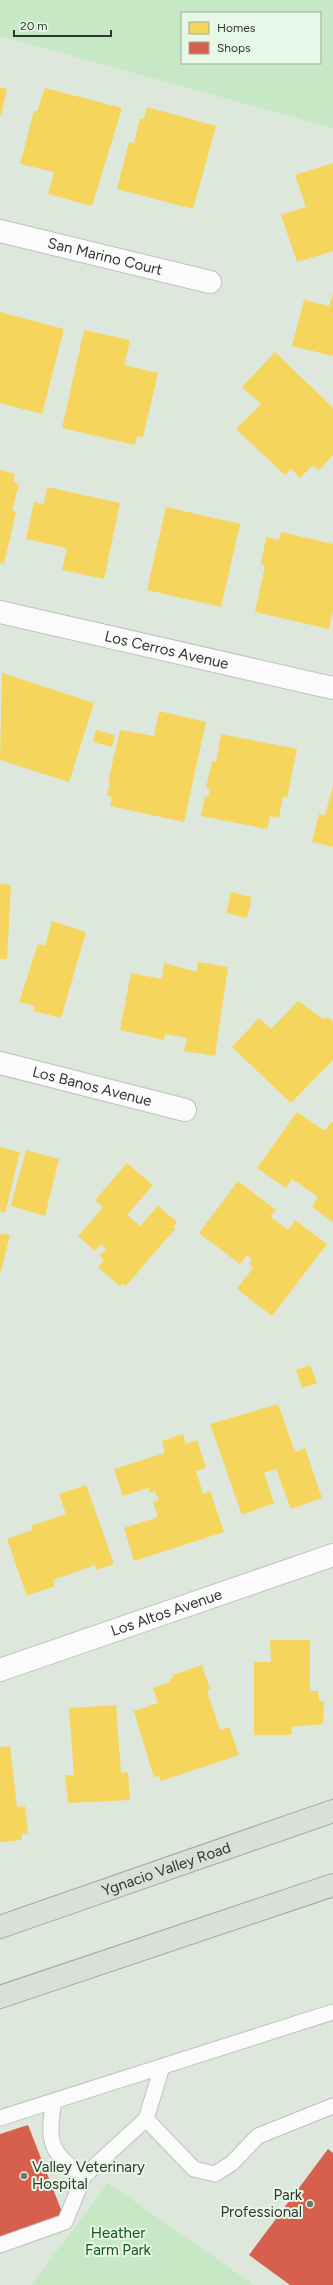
<svg xmlns="http://www.w3.org/2000/svg" width="333" height="2285" font-family="Figtree,sans-serif">
	<style>
		.green { fill: #c6e8c4; fill-rule: evenodd }
		.homes { fill: #f6d55c }
		.shops { fill: #d6604d }
		.lines { fill: none; stroke-linecap: round; stroke-linejoin: round }
		.service-casing { stroke: #bcc3bc; stroke-width: 17 }
		.minor-casing { stroke: #bcc3bc; stroke-width: 24 }
		.trunk-casing { stroke: #9da89b; stroke-width: 24 }
		.service { stroke: #fafbfa; stroke-width: 15 }
		.minor { stroke: #fafbfa; stroke-width: 22 }
		.trunk { stroke: #d8e0d8; stroke-width: 22 }
		.poi-dot { fill: #6e756c; stroke: #e7f8e6; stroke-width: 1.5 }
		.labels { text-anchor: middle; dominant-baseline: central; stroke-width: 4; stroke-linejoin: round; paint-order: stroke }
		.street-label { font-size: 15px; fill: #313730; stroke: #e7f8e6 }
		.poi-label { font-size: 15px; fill: #313730; stroke: #e7f8e6; text-anchor: start }
		.park-label { font-size: 15px; fill: #125915; stroke: #e7f8e6 }
	</style>
	<rect width="100%" height="100%" fill="#dee7dc"/>
	<!-- green -->
	<path class="green" d="M 0,0 L 333,0 L 333,128 L 0,36 ZM 182,13 L 320,13 L 320,63 L 182,63 Z
		M 108,2183 L 254,2285 L 31,2285 Z"/>
	<!-- homes -->
	<path class="homes" d="M 0,87 L 7,89 L 1,116 L 0,116 Z
		M 45,88 L 122,108 L 92,206 L 48,194 L 54,172 L 20,164 L 34,111 L 37,111 Z
		M 147,107 L 216,126 L 193,209 L 117,189 L 129,142 L 134,143 L 140,118 L 144,119 Z
		M 333,163 L 333,251 L 297,262 L 281,215 L 306,207 L 295,175 Z
		M 333,294 L 333,356 L 292,346 L 304,300 L 329,306 Z
		M 0,312 L 64,329 L 42,414 L 0,403 Z
		M 84,330 L 130,340 L 124,365 L 158,373 L 143,437 L 137,436 L 135,445 L 62,428 Z
		M 275,352 L 333,408 L 333,455 L 319,470 L 313,465 L 300,478 L 291,469 L 285,475 L 236,429 L 261,404 L 242,387 Z
		M 0,470 L 15,474 L 13,482 L 19,484 L 12,510 L 16,512 L 4,564 L 0,563 Z
		M 47,487 L 120,503 L 104,579 L 62,570 L 67,548 L 26,539 L 34,502 L 44,504 Z
		M 166,507 L 240,524 L 221,607 L 147,590 Z
		M 281,532 L 333,544 L 333,611 L 329,629 L 255,612 L 265,566 L 261,564 L 266,537 L 279,540 Z
		M 2,673 L 94,703 L 69,782 L 0,760 Z
		M 159,711 L 206,722 L 184,822 L 110,806 L 112,797 L 107,796 L 110,783 L 108,782 L 120,730 L 154,736 Z
		M 96,730 L 115,735 L 112,747 L 93,742 Z
		M 221,734 L 297,749 L 287,798 L 283,796 L 279,818 L 270,816 L 267,829 L 201,816 L 205,796 L 208,797 L 210,789 L 206,788 L 212,761 L 216,762 Z
		M 333,786 L 333,847 L 312,842 L 319,814 L 325,815 Z
		M 0,884 L 11,885 L 7,959 L 0,959 Z
		M 231,892 L 252,897 L 247,918 L 226,913 Z
		M 52,921 L 86,932 L 61,1018 L 33,1011 L 35,1006 L 19,1002 L 38,944 L 45,946 Z
		M 198,962 L 228,967 L 215,1056 L 184,1051 L 187,1038 L 165,1034 L 164,1040 L 120,1030 L 131,973 L 162,979 L 164,963 L 197,972 Z
		M 298,1001 L 323,1019 L 329,1018 L 333,1022 L 333,1060 L 291,1103 L 232,1047 L 259,1018 L 271,1029 Z
		M 297,1112 L 325,1131 L 331,1122 L 333,1123 L 333,1222 L 312,1207 L 318,1197 L 292,1179 L 286,1188 L 257,1168 Z
		M 0,1147 L 20,1152 L 5,1213 L 0,1211 Z
		M 26,1150 L 59,1159 L 45,1216 L 11,1206 Z
		M 127,1163 L 153,1185 L 127,1215 L 140,1226 L 158,1206 L 177,1222 L 173,1227 L 175,1229 L 126,1286 L 122,1283 L 120,1286 L 98,1267 L 104,1260 L 99,1256 L 106,1249 L 101,1244 L 95,1251 L 78,1236 L 103,1207 L 95,1200 Z
		M 238,1181 L 276,1210 L 270,1216 L 288,1230 L 295,1220 L 327,1244 L 272,1316 L 237,1289 L 253,1268 L 249,1264 L 252,1260 L 247,1255 L 240,1264 L 199,1233 Z
		M 0,1234 L 10,1235 L 1,1271 L 0,1271 Z
		M 310,1365 L 317,1383 L 302,1388 L 296,1370 Z
		M 278,1404 L 295,1452 L 305,1448 L 322,1498 L 291,1509 L 276,1469 L 264,1473 L 274,1503 L 242,1515 L 210,1424 Z
		M 183,1434 L 186,1444 L 197,1440 L 206,1468 L 196,1471 L 203,1494 L 210,1491 L 224,1532 L 134,1561 L 124,1528 L 158,1517 L 153,1502 L 159,1500 L 155,1491 L 150,1493 L 148,1488 L 123,1496 L 114,1469 L 165,1453 L 162,1441 Z
		M 86,1485 L 114,1564 L 96,1570 L 95,1565 L 53,1580 L 55,1586 L 27,1596 L 7,1539 L 32,1530 L 31,1526 L 66,1514 L 59,1494 Z
		M 270,1640 L 310,1640 L 310,1691 L 318,1691 L 319,1701 L 324,1701 L 323,1724 L 292,1727 L 291,1735 L 254,1735 L 254,1662 L 271,1662 Z
		M 202,1665 L 210,1689 L 207,1691 L 220,1730 L 229,1727 L 239,1755 L 161,1781 L 159,1776 L 154,1778 L 134,1711 L 158,1703 L 153,1688 L 171,1682 L 169,1679 L 173,1678 L 172,1675 Z
		M 116,1705 L 121,1773 L 128,1772 L 130,1800 L 68,1803 L 65,1775 L 74,1775 L 69,1708 Z
		M 10,1746 L 17,1807 L 25,1806 L 28,1834 L 22,1834 L 22,1840 L 0,1842 L 0,1747 Z"/>
	<!-- shops -->
	<path class="shops" d="M 28,2125 L 64,2217 L 0,2237 L 0,2134 Z
		M 328,2149 L 333,2153 L 333,2285 L 290,2285 L 249,2255 Z"/>
	<g class="lines">
		<defs>
			<path id="service" d="M 54,2101 C 47,2140 49,2154 84,2176
				M 0,2118 L 333,2012
				M 146,2119 L 162,2067
				M 0,2245 L 65,2222 L 84,2176 L 146,2119 L 194,2169 L 215,2174 L 232,2163 L 258,2136 L 333,2106"/>
			<g id="minor">
				<path id="s1" d="M 0,231 L 210,282"/>
				<path id="s2" d="M 0,612 L 333,688"/>
				<path id="s3" d="M 0,1063 L 185,1110"/>
				<path id="s4" d="M 0,1670 L 333,1555"/>
			</g>
			<g id="trunk">
				<path id="s5" d="M 0,1927 L 333,1811"/>
				<path d="M 0,1997 L 333,1885"/>
			</g>
		</defs>
		<!-- service casing -->
		<use href="#service" class="service-casing"/>
		<!-- minor casing -->
		<use href="#minor" class="minor-casing"/>
		<!-- trunk casing -->
		<use href="#trunk" class="trunk-casing"/>
		<!-- service -->
		<use href="#service" class="service"/>
		<!-- minor -->
		<use href="#minor" class="minor"/>
		<!-- trunk -->
		<use href="#trunk" class="trunk"/>
	</g>
	<!-- markers -->
	<g class="poi-dot">
		<circle cx="24" cy="2176" r="4"/>
		<circle cx="310" cy="2204" r="4"/>
	</g>
	<g class="labels">
		<!-- street labels -->
		<g class="street-label">
			<text stroke="none"><textPath href="#s1" startOffset="108">San Marino Court</textPath></text>
			<text stroke="none"><textPath href="#s2" startOffset="171">Los Cerros Avenue</textPath></text>
			<text stroke="none"><textPath href="#s3" startOffset="95">Los Banos Avenue</textPath></text>
			<text stroke="none"><textPath href="#s4" startOffset="176">Los Altos Avenue</textPath></text>
			<text stroke="none"><textPath href="#s5" startOffset="176">Ygnacio Valley Road</textPath></text>
		</g>
		<!-- poi labels -->
		<g class="poi-label">
			<text x="32" y="2167">Valley Veterinary<tspan x="32" dy="17">Hospital</tspan></text>
			<text x="302" y="2195" text-anchor="end">Park<tspan x="302" dy="17">Professional</tspan></text>
		</g>
		<!-- park labels -->
		<g class="park-label">
			<text x="118" y="2233">Heather<tspan x="118" dy="17">Farm Park</tspan></text>
		</g>
	</g>
	<!-- legend -->
	<rect x="181" y="12" width="140" height="52" fill="#e7f8e6" stroke="#9eab9d"/>
	<rect x="189" y="22" width="20" height="12" fill="#f6d55c" stroke="#9eab9d"/>
	<text x="217" y="32" font-size="12" fill="#313730">Homes</text>
	<rect x="189" y="42" width="20" height="12" fill="#d6604d" stroke="#9eab9d"/>
	<text x="217" y="52" font-size="12" fill="#313730">Shops</text>
	<!-- scale -->
	<path d="M14 30v6h97v-6" fill="none" stroke="#313730" stroke-width="2"/>
	<text x="20" y="30" font-size="12" fill="#313730" stroke="#e7f8e6" stroke-width="3" paint-order="stroke">20 m</text>
</svg>
